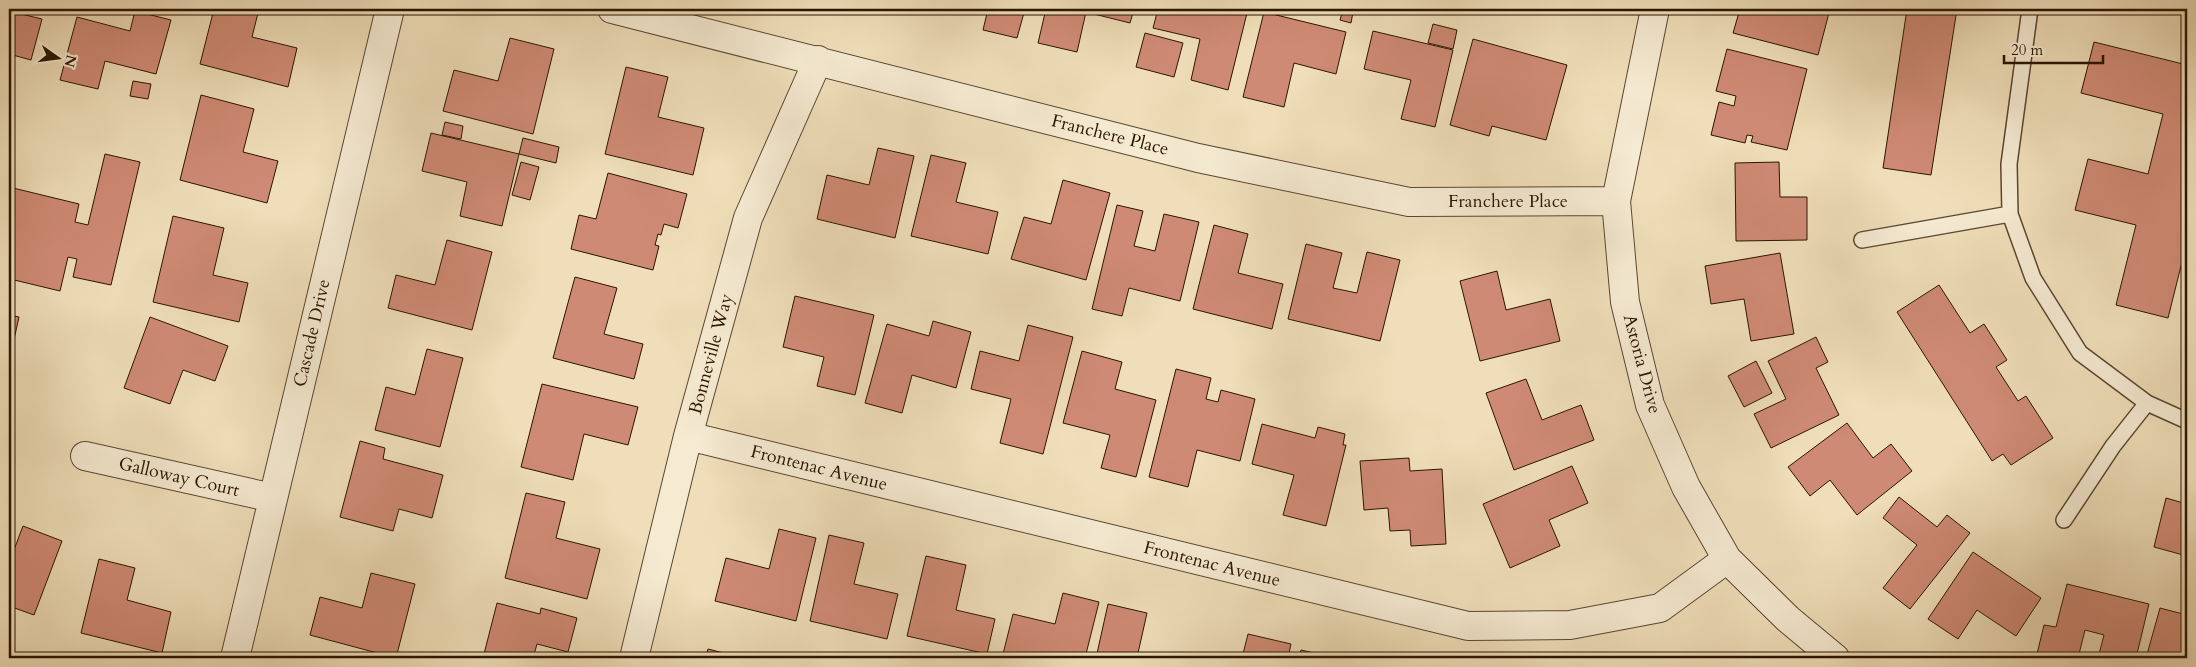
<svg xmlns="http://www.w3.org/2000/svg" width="2196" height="667" font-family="Cardo,serif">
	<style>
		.building { fill: #cf8a75; stroke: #2a1501 }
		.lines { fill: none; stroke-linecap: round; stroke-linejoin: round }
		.service-casing { stroke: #5b472f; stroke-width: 18 }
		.minor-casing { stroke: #5b472f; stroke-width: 30 }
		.service { stroke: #f5ead2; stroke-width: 15 }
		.minor { stroke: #f5ead2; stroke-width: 28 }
		.labels { text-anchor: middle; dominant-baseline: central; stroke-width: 4; stroke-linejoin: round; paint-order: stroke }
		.street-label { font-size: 18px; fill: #2a1501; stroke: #f5ead2 }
	</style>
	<rect width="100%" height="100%" fill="#efdeb9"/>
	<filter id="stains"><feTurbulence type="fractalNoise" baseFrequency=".004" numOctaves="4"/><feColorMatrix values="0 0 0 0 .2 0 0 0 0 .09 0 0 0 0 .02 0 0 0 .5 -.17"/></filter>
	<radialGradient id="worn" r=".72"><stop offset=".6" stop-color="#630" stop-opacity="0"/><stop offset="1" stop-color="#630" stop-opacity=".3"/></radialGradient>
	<!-- building -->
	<path class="building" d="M 39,9 L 59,9 L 58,14 Z
		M 80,9 L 105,9 L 104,14 Z
		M 214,9 L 259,9 L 252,37 L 297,48 L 288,87 L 200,64 Z
		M 988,9 L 1025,9 L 1017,38 L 983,30 Z
		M 1046,9 L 1134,9 L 1130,23 L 1086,12 L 1077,52 L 1038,43 Z
		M 1158,9 L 1248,9 L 1228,90 L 1191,80 L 1200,39 L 1153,28 Z
		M 1343,9 L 1353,12 L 1351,23 L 1340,20 Z
		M 1740,9 L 1830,9 L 1818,55 L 1733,33 Z
		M 1907,9 L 1957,9 L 1931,175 L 1883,168 Z
		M 9,11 L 42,19 L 31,60 L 9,54 Z
		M 135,11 L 171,20 L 156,74 L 105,61 L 98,89 L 60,80 L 77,17 L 130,31 Z
		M 1264,12 L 1346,32 L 1336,74 L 1294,63 L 1284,107 L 1243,97 Z
		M 1433,24 L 1457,30 L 1453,49 L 1428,43 Z
		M 1373,31 L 1453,50 L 1435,127 L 1401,119 L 1411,80 L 1364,69 Z
		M 1145,33 L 1183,43 L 1174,77 L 1136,67 Z
		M 510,38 L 554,49 L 533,134 L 443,111 L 454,70 L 498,81 Z
		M 1473,39 L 1567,65 L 1546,140 L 1492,126 L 1489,136 L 1450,125 Z
		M 2094,42 L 2187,65 L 2187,242 L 2168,318 L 2116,305 L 2136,225 L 2075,210 L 2088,159 L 2148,174 L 2163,114 L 2081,93 Z
		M 1727,49 L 1807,69 L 1787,150 L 1751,142 L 1753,136 L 1747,135 L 1745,143 L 1711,135 L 1719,102 L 1734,106 L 1736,96 L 1716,91 Z
		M 626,67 L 668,77 L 658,117 L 704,128 L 693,175 L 605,154 Z
		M 133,81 L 151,84 L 148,99 L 130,96 Z
		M 201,95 L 254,109 L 243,152 L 278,161 L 267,203 L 180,180 Z
		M 445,122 L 463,126 L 461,139 L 442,135 Z
		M 431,133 L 519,154 L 502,226 L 460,216 L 467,182 L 422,171 Z
		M 523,138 L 559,147 L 556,163 L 519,154 Z
		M 878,148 L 914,156 L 895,238 L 817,219 L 827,175 L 869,185 Z
		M 105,154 L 140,162 L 111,285 L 73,277 L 77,259 L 68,257 L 60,291 L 10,279 L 13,263 L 9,262 L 9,187 L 79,204 L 75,222 L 88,225 Z
		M 931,155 L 966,163 L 956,202 L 998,212 L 988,254 L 911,236 Z
		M 521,162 L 539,167 L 530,200 L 512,195 Z
		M 1779,162 L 1780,197 L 1807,197 L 1807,240 L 1736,241 L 1735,163 Z
		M 608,173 L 687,194 L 678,228 L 664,224 L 661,235 L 658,234 L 655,245 L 659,246 L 653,270 L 571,249 L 579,215 L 596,219 Z
		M 1063,180 L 1110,193 L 1086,280 L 1011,259 L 1024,217 L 1051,224 Z
		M 1117,205 L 1143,211 L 1134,246 L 1155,251 L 1164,214 L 1199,222 L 1180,301 L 1129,288 L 1122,316 L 1092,309 Z
		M 173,216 L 224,228 L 213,275 L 248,283 L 239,322 L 153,302 Z
		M 1214,225 L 1248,234 L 1238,273 L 1283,284 L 1272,329 L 1193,309 Z
		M 447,240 L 492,252 L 472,330 L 388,308 L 396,275 L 435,285 Z
		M 1306,244 L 1342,253 L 1333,288 L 1357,293 L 1367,252 L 1400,260 L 1380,341 L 1288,319 Z
		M 1780,253 L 1794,334 L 1751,341 L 1744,299 L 1711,304 L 1705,266 Z
		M 1497,271 L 1506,310 L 1550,299 L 1560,341 L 1480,361 L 1460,281 Z
		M 575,277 L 617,288 L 604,334 L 643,344 L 634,379 L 553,358 Z
		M 1939,285 L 1970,333 L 1984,324 L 2007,360 L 1996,367 L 2018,401 L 2026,396 L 2053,438 L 2011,465 L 2003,454 L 1992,461 L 1897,312 Z
		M 795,296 L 874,315 L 855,395 L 817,386 L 824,357 L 783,347 Z
		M 9,315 L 19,317 L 9,362 Z
		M 150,317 L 228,346 L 215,381 L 183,370 L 170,404 L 124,388 Z
		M 933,321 L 971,332 L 956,388 L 912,375 L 902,413 L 865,403 L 887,324 L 929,336 Z
		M 1028,325 L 1073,337 L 1043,454 L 1000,443 L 1011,399 L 971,389 L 980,351 L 1019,361 Z
		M 1816,337 L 1828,362 L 1816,368 L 1839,415 L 1771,448 L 1754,414 L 1786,399 L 1768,361 Z
		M 427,349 L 463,358 L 440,447 L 375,430 L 386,387 L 415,395 Z
		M 1082,351 L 1122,362 L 1115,389 L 1156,400 L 1136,477 L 1101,468 L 1110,435 L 1063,423 Z
		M 1756,361 L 1772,393 L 1744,407 L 1728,376 Z
		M 1176,369 L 1211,378 L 1206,399 L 1218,402 L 1221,390 L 1255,399 L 1240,461 L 1197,450 L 1188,487 L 1149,477 Z
		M 1526,379 L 1542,420 L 1581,405 L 1594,440 L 1514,470 L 1486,393 Z
		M 542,384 L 638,407 L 628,445 L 584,434 L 573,480 L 521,467 Z
		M 1847,423 L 1873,458 L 1891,444 L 1912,471 L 1857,515 L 1830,480 L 1810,496 L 1788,467 Z
		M 1262,424 L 1315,438 L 1318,427 L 1345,434 L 1343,445 L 1346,445 L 1326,526 L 1283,515 L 1294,475 L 1252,464 Z
		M 360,441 L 385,448 L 383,459 L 443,475 L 432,518 L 399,509 L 393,531 L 340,517 Z
		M 1409,458 L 1410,471 L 1442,469 L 1446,544 L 1411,546 L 1410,530 L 1390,531 L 1388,508 L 1364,510 L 1360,461 Z
		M 1572,466 L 1588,503 L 1549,520 L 1560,546 L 1510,568 L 1483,504 Z
		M 526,493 L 565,502 L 556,538 L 600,549 L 587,599 L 505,578 Z
		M 1899,497 L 1937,527 L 1947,515 L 1970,533 L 1910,609 L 1883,588 L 1917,545 L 1883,518 Z
		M 2166,498 L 2187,504 L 2187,556 L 2154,547 Z
		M 23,526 L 62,541 L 34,615 L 9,606 L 9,563 Z
		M 779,529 L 816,538 L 796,621 L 715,601 L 726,558 L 769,569 Z
		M 829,535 L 864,543 L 854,584 L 898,594 L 887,639 L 810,621 Z
		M 1973,552 L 2041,598 L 2016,636 L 1977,610 L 1958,639 L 1928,619 Z
		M 926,556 L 966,565 L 956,610 L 995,619 L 987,654 L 907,636 Z
		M 99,559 L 135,568 L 127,600 L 171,612 L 162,653 L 81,633 Z
		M 371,573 L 415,584 L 396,658 L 310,635 L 320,597 L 362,608 Z
		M 2067,584 L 2149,604 L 2136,658 L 2098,658 L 2104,635 L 2085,630 L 2078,658 L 2036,658 L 2044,625 L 2056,627 Z
		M 1063,593 L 1099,602 L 1085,658 L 1002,658 L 1013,614 L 1055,624 Z
		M 497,603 L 540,614 L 541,608 L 577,618 L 568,652 L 537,644 L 533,658 L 483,658 Z
		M 1108,604 L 1147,613 L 1138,653 L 1161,658 L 1096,658 Z
		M 2160,608 L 2187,615 L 2187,658 L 2146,658 Z
		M 1248,634 L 1291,644 L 1288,658 L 1242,658 Z
		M 708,649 L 743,658 L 705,658 Z
		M 1301,650 L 1336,658 L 1299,658 Z"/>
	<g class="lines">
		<defs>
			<path id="service" d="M 2030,9 L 2009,164 L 2010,214 L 2033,278 L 2080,353 L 2147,403 L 2187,421
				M 1862,240 L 2010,214
				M 2064,520 L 2113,446 L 2147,403"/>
			<path id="minor" d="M 612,9 L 1198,158 L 1409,202 L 1616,201
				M 1655,9 L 1616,201 L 1625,302 L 1650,405 L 1686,487 L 1727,559 L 1788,619 L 1835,658
				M 688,436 L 1468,626 L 1570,625 L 1660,608 L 1727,559
				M 85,456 L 273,498
				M 235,658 L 390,9
				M 634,658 L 688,436 L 748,218 L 818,60"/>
		</defs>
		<!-- service casing -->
		<use href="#service" class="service-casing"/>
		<!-- minor casing -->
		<use href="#minor" class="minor-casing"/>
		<!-- service -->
		<use href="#service" class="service"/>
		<!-- minor -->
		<use href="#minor" class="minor"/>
	</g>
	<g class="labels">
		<!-- street labels -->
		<g class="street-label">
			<text transform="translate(1110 135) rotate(14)">Franchere Place</text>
			<text x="1508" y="201">Franchere Place</text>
			<text transform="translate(312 333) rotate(-77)">Cascade Drive</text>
			<text transform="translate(711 354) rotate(-75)">Bonneville Way</text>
			<text transform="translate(1642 364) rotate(75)">Astoria Drive</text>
			<text transform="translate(819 468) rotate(14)">Frontenac Avenue</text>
			<text transform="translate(179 477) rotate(13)">Galloway Court</text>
			<text transform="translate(1212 564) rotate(14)">Frontenac Avenue</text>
		</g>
	</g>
	<!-- margin -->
	<rect width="2196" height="667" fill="none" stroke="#efdeb9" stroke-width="30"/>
	<rect x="10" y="10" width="2176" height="647" fill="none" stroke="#2a1501" stroke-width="2.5"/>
	<rect x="15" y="15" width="2166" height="637" fill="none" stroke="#2a1501"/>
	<!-- north arrow -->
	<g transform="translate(58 58) rotate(104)" stroke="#f5ead2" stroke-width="4" paint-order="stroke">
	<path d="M0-4L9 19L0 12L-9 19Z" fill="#2a1501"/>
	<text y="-8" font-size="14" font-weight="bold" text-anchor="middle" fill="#2a1501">N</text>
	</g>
	<!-- scale -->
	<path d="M2004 55v8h99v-8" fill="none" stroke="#2a1501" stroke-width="2.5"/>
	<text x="2011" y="55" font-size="15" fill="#2a1501" stroke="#f5ead2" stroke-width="4" paint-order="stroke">20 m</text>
	<rect width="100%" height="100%" filter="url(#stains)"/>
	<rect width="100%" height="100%" fill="url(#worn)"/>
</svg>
